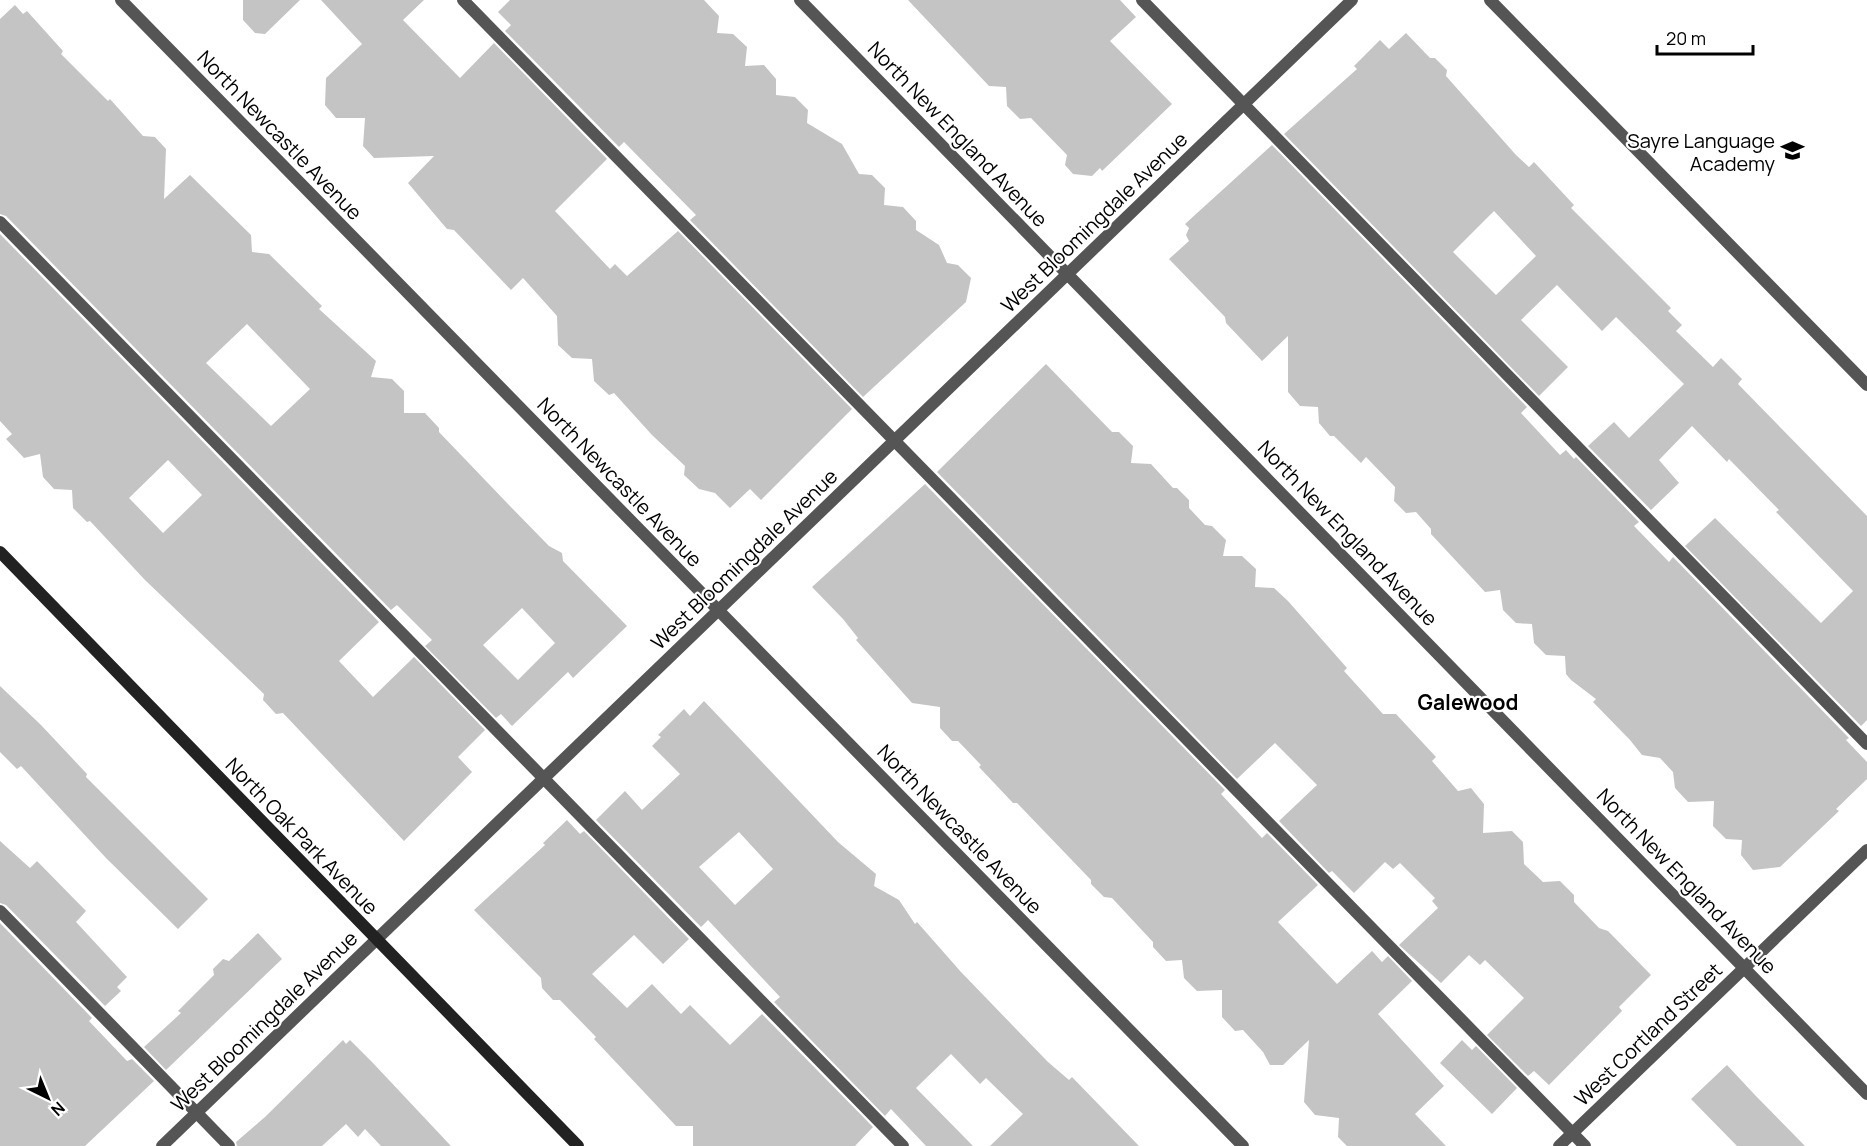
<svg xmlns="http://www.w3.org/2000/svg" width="1867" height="1146" font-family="Manrope,sans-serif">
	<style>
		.building { fill: #c4c4c4; fill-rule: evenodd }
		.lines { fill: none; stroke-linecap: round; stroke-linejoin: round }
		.lane { stroke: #555; stroke-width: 12 }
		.street { stroke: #555; stroke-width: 12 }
		.secondary { stroke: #222; stroke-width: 12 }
		.labels { text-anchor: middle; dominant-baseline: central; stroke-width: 4.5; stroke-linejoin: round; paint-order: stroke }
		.street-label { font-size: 20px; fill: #000; stroke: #fff }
		.poi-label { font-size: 20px; fill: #000; stroke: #fff; text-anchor: end }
		.neighbourhood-label { font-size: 21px; font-weight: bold; fill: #000; stroke: #fff }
	</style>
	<rect width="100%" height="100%" fill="#fff"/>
	<!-- building -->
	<path class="building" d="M 243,0 L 300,0 L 265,34 L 255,33 L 243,20 Z
		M 321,0 L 424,0 L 403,20 L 460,78 L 494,43 L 607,159 L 555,211 L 610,269 L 615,264 L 627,276 L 678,231 L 852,409 L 761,500 L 750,489 L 730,508 L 715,493 L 699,489 L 684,475 L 685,466 L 652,435 L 614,393 L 609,395 L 594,381 L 592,359 L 572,358 L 558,345 L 557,316 L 523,278 L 511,290 L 454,230 L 447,229 L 408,183 L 434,156 L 374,158 L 363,146 L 365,118 L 336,118 L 325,105 L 326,78 L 362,44 Z
		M 510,0 L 704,0 L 719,16 L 717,33 L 733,34 L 747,47 L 745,66 L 764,65 L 776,79 L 776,95 L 795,97 L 808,110 L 807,123 L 842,144 L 859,174 L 872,175 L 885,188 L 884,205 L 903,207 L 916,221 L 916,230 L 939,245 L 947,263 L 958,265 L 971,278 L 966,302 L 863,397 L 690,220 L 696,215 L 624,142 L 619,147 L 505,31 L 511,25 L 498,12 Z
		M 908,0 L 1120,0 L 1136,17 L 1110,41 L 1172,104 L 1102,171 L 1100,168 L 1092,176 L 1073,174 L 1065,165 L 1067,155 L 1031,118 L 1020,119 L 1007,106 L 1006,87 L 989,86 Z
		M 15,5 L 23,14 L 27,11 L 63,51 L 61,54 L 108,101 L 110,99 L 143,136 L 155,137 L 166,149 L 164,199 L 190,175 L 251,235 L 252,252 L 269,254 L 322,306 L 319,309 L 376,361 L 371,377 L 392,379 L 404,391 L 404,413 L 425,413 L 439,428 L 439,432 L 508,504 L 549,546 L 562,553 L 563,561 L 627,626 L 573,678 L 568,672 L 512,726 L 501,714 L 496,718 L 425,646 L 432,640 L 397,605 L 391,610 L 6,216 L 0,214 L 0,19 ZM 247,324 L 310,389 L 271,426 L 206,363 ZM 522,608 L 555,643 L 518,680 L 483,645 Z
		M 1406,33 L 1430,58 L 1435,58 L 1447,70 L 1446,76 L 1516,155 L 1529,167 L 1534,162 L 1574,205 L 1571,208 L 1671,308 L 1668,311 L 1682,325 L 1676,331 L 1713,367 L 1721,358 L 1742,379 L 1738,384 L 1867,516 L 1867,720 L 1861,726 L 1685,546 L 1715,518 L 1821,623 L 1853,591 L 1776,512 L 1779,510 L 1729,459 L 1727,462 L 1692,426 L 1659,460 L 1679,483 L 1651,510 L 1588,446 L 1614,422 L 1629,438 L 1684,384 L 1616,317 L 1602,331 L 1557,285 L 1521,320 L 1568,367 L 1539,396 L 1284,134 L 1357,69 L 1354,66 L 1380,40 L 1389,49 ZM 1494,211 L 1536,256 L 1496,295 L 1453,252 Z
		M 1272,145 L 1527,407 L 1521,413 L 1560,455 L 1566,450 L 1574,459 L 1576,457 L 1639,522 L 1634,526 L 1669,562 L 1673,557 L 1849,738 L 1846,740 L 1867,762 L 1867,779 L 1836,809 L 1839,811 L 1780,867 L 1753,870 L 1741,855 L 1742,840 L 1726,839 L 1713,826 L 1714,801 L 1688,802 L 1675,788 L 1673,772 L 1660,758 L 1642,755 L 1630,740 L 1593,702 L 1596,699 L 1571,680 L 1566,674 L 1565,656 L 1546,655 L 1534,643 L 1532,624 L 1516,623 L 1503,610 L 1500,590 L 1485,592 L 1431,534 L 1431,529 L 1416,512 L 1406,513 L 1394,501 L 1395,487 L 1366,457 L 1361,463 L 1334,436 L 1330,436 L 1319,423 L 1318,407 L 1300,406 L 1288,392 L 1288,336 L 1262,361 L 1226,323 L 1225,317 L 1169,259 L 1189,241 L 1186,235 L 1189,228 L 1185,224 Z
		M 0,234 L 379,622 L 339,661 L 373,697 L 414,657 L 485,730 L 458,757 L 472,772 L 404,841 L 283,713 L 276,714 L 263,700 L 264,694 L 145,580 L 90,521 L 87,522 L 73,508 L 72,490 L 54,489 L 43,477 L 40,454 L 24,458 L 6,439 L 12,434 L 0,421 ZM 168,460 L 202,495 L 163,533 L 129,498 Z
		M 1046,364 L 1112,432 L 1119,432 L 1133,446 L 1131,463 L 1151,464 L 1173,488 L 1177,488 L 1189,500 L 1189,508 L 1205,525 L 1212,526 L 1226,540 L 1223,556 L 1242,556 L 1256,569 L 1255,587 L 1274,588 L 1288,601 L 1347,668 L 1344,671 L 1383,714 L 1396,714 L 1436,757 L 1432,761 L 1458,791 L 1471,788 L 1484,804 L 1483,833 L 1512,831 L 1523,842 L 1524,864 L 1543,882 L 1560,881 L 1574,895 L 1574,902 L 1599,928 L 1608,931 L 1651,975 L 1619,1007 L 1622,1011 L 1549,1085 L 1534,1071 L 1528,1076 L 1487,1035 L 1524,998 L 1485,960 L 1480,965 L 1469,955 L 1441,983 L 1399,945 L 1438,908 L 1432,901 L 1435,898 L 1400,863 L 1393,869 L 1385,862 L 1354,893 L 1332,871 L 1329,873 L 1279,821 L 1317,785 L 1275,743 L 1237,779 L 937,472 Z
		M 925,484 L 1225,790 L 1221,794 L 1262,838 L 1267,833 L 1318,885 L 1278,922 L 1337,984 L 1372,951 L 1382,962 L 1388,956 L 1412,981 L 1378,1014 L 1444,1086 L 1415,1114 L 1446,1146 L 1347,1146 L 1338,1137 L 1339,1118 L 1315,1115 L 1304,1102 L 1309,1040 L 1283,1065 L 1270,1065 L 1263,1052 L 1243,1030 L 1235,1031 L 1222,1017 L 1222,990 L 1197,991 L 1184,978 L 1182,960 L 1166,961 L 1153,947 L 1153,942 L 1112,898 L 1104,897 L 1091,884 L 1091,880 L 1017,803 L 1013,803 L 979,767 L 981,765 L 958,741 L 952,741 L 940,728 L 940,707 L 912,703 L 856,640 L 858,638 L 843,619 L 812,587 Z
		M 0,686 L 41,725 L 87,774 L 86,777 L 208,899 L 178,929 L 106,858 L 21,766 L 17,769 L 0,752 Z
		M 704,701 L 838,842 L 876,874 L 874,886 L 899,900 L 915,924 L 917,922 L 961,972 L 1048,1062 L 1069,1080 L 1072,1077 L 1139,1146 L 990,1146 L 1023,1114 L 986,1078 L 980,1084 L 951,1054 L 916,1088 L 973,1146 L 926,1146 L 891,1109 L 885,1116 L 774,1002 L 780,997 L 708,920 L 701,927 L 596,820 L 625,791 L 642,810 L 680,774 L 652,746 L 661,737 L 658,735 L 684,709 L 690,716 ZM 739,832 L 773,869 L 735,905 L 699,867 Z
		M 567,820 L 580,834 L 584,831 L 689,939 L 663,964 L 634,935 L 592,974 L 627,1008 L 652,984 L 681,1014 L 690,1005 L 730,1045 L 762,1014 L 873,1127 L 855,1146 L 693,1146 L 693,1126 L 676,1126 L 594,1039 L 596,1037 L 560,1000 L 553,1000 L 542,988 L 541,978 L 474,910 L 545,845 L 543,843 Z
		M 0,841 L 30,868 L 37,861 L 86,911 L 76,922 L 127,977 L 117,987 L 121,991 L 105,1006 L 6,905 L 0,903 Z
		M 0,923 L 92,1018 L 89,1021 L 127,1061 L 132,1059 L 154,1081 L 85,1146 L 0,1146 Z
		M 258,933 L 282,959 L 166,1070 L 144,1047 L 181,1013 L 178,1011 L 214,975 L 213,969 L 223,959 L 229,961 Z
		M 343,1040 L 346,1044 L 350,1040 L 372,1062 L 451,1146 L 381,1146 L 365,1129 L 358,1137 L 346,1124 L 322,1146 L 237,1146 L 236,1142 L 265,1117 Z
		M 1462,1040 L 1472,1050 L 1476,1046 L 1517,1088 L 1492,1114 L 1440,1063 Z
		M 1727,1065 L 1754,1094 L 1805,1146 L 1737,1146 L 1691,1099 Z"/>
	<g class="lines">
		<!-- lane -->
		<path class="lane" d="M 463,0 L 1585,1146
			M 1142,0 L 1867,744
			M 0,222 L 903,1146
			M 0,911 L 229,1146"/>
		<!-- street -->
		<path class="street" d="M 121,0 L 1243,1146
			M 800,0 L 1867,1094
			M 1490,0 L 1867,385
			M 162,1146 L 1352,0
			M 1559,1146 L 1867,850"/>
		<!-- secondary -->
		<path class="secondary" d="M 0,552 L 578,1146"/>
	</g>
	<!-- icons -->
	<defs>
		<symbol id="school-bare" viewBox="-9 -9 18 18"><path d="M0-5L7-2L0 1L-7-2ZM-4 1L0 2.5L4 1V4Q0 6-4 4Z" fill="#000" stroke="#fff" stroke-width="2.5" paint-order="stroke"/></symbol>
	</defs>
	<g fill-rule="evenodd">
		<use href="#school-bare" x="1776" y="134" width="33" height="33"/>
	</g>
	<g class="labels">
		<!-- street labels -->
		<g class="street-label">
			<text transform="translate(958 134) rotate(46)">North New England Avenue</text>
			<text transform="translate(280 135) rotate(46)">North Newcastle Avenue</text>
			<text transform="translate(1094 222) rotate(-44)">West Bloomingdale Avenue</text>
			<text transform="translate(620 482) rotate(46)">North Newcastle Avenue</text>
			<text transform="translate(1348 533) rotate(46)">North New England Avenue</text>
			<text transform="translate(744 559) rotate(-44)">West Bloomingdale Avenue</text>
			<text transform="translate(960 829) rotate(46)">North Newcastle Avenue</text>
			<text transform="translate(302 836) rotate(46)">North Oak Park Avenue</text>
			<text transform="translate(1687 881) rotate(46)">North New England Avenue</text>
			<text transform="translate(264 1021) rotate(-44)">West Bloomingdale Avenue</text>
			<text transform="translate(1648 1034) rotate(-44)">West Cortland Street</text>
		</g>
		<!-- poi labels -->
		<g class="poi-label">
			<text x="1775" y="140">Sayre Language<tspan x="1775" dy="23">Academy</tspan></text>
		</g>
		<!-- neighbourhood labels -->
		<g class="neighbourhood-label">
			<text x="1468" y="702">Galewood</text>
		</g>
	</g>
	<!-- north arrow -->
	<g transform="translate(48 1098) rotate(137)" stroke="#ffffff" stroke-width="4.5" paint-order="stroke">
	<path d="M0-4.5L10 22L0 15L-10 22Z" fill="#000000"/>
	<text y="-9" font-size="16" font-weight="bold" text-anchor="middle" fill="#000000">N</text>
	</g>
	<!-- scale -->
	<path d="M1657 45v9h96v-9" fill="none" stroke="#000000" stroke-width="3"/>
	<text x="1666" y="45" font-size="18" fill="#000000" stroke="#ffffff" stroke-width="4.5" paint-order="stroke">20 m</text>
</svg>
